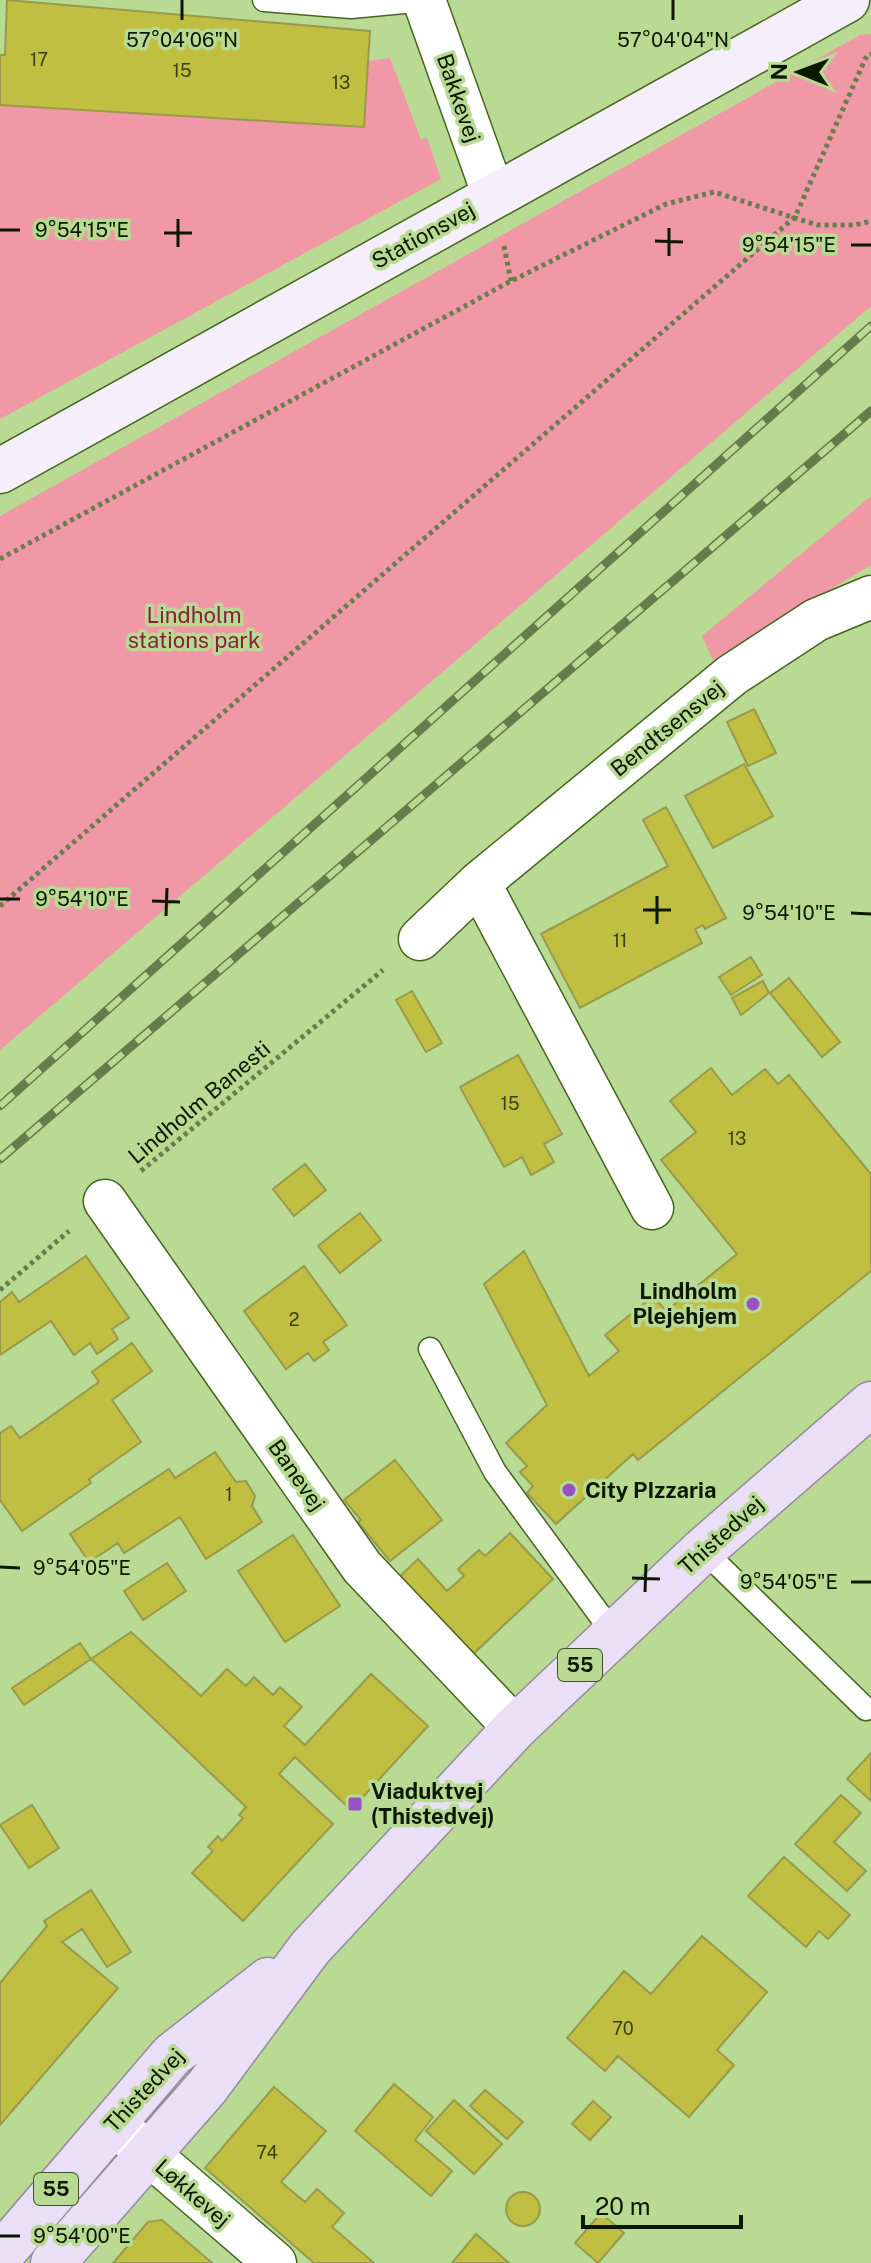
<svg xmlns="http://www.w3.org/2000/svg" width="871" height="2263" font-family="'Public Sans',sans-serif">
	<style>
		.green { fill: #f198a7 }
		.building { fill: #c0bf41; stroke: #9a9a4d; stroke-width: 2 }
		.lines { fill: none; stroke-linecap: round; stroke-linejoin: round }
		.lane-casing { stroke: #486420; stroke-width: 25 }
		.street-casing { stroke: #486420; stroke-width: 45 }
		.secondary-casing { stroke: #486420; stroke-width: 47 }
		.primary-casing { stroke: #948b9d; stroke-width: 47 }
		.path { stroke: #677e4e; stroke-width: 5; stroke-dasharray: 4 4; stroke-linecap: butt }
		.lane { stroke: #fff; stroke-width: 22 }
		.street { stroke: #fff; stroke-width: 42 }
		.secondary { stroke: #f5effb; stroke-width: 44 }
		.primary { stroke: #ebdff7; stroke-width: 44 }
		.rail-casing { stroke: #657c4c; stroke-width: 9 }
		.rail { stroke: #b8da93; stroke-width: 6; stroke-dasharray: 18; stroke-linecap: butt }
		.ticks { fill: none; stroke: #0c1700; stroke-width: 3 }
		.poi-dot { fill: #9652c6; stroke: #b8da93; stroke-width: 3 }
		.labels { text-anchor: middle; dominant-baseline: central; stroke-width: 7; stroke-linejoin: round; paint-order: stroke }
		.number-label { font-size: 18px; fill: #394110 }
		.shield { fill: #b8da93; stroke: #40522c; stroke-width: 2 }
		.shield-label { font-size: 20px; font-weight: bold; fill: #0c1700 }
		.street-label { font-size: 22px; fill: #0c1700; stroke: #b8da93 }
		.park-label { font-size: 22px; fill: #89203e; stroke: #b8da93 }
		.poi-label { font-size: 22px; font-weight: bold; fill: #0c1700; stroke: #b8da93; text-anchor: start }
		.ticks-label { font-size: 20px; text-anchor: middle; fill: #0c1700; stroke: #b8da93; stroke-width: 7; stroke-linejoin: round; paint-order: stroke }
	</style>
	<rect width="100%" height="100%" fill="#b8da93"/>
	<!-- green -->
	<path class="green" d="M 871,34 L 871,306 L 0,1050 L 0,516 L 860,35 Z
		M 390,58 L 421,140 L 427,138 L 441,179 L 0,419 L 0,105 L 364,127 L 368,61 Z
		M 871,496 L 871,565 L 713,660 L 702,636 Z"/>
	<!-- building -->
	<path class="building" d="M 7,0 L 370,31 L 364,127 L 0,105 L 0,55 L 5,55 Z
		M 754,709 L 776,753 L 748,766 L 727,722 Z
		M 744,764 L 773,816 L 713,848 L 685,796 Z
		M 666,807 L 726,918 L 705,929 L 703,925 L 695,929 L 702,943 L 580,1008 L 541,934 L 668,866 L 643,820 Z
		M 751,957 L 762,975 L 731,995 L 719,977 Z
		M 789,978 L 840,1042 L 822,1057 L 770,993 Z
		M 763,981 L 769,993 L 741,1015 L 732,998 Z
		M 412,991 L 442,1043 L 426,1052 L 396,1000 Z
		M 518,1055 L 562,1134 L 544,1144 L 554,1162 L 531,1175 L 522,1157 L 504,1167 L 460,1087 Z
		M 711,1068 L 732,1095 L 765,1069 L 778,1084 L 789,1075 L 871,1174 L 871,1271 L 638,1460 L 633,1454 L 556,1524 L 527,1493 L 533,1486 L 520,1472 L 527,1466 L 506,1443 L 547,1405 L 484,1284 L 524,1251 L 589,1376 L 619,1351 L 605,1335 L 653,1296 L 666,1311 L 737,1254 L 661,1160 L 696,1132 L 670,1101 Z
		M 305,1164 L 326,1190 L 294,1216 L 273,1189 Z
		M 360,1213 L 381,1240 L 340,1273 L 318,1246 Z
		M 86,1256 L 129,1318 L 112,1329 L 118,1339 L 97,1354 L 90,1343 L 74,1355 L 51,1321 L 0,1355 L 0,1302 L 12,1292 L 19,1302 Z
		M 304,1266 L 347,1325 L 323,1342 L 329,1350 L 314,1361 L 308,1353 L 286,1369 L 244,1311 Z
		M 132,1343 L 152,1371 L 112,1400 L 141,1442 L 89,1479 L 91,1483 L 22,1531 L 0,1500 L 0,1433 L 11,1426 L 20,1438 L 99,1382 L 92,1372 Z
		M 215,1452 L 236,1482 L 246,1481 L 255,1496 L 252,1506 L 262,1522 L 206,1559 L 180,1517 L 124,1553 L 118,1543 L 89,1562 L 70,1534 L 169,1469 L 175,1478 Z
		M 395,1460 L 442,1520 L 390,1561 L 358,1522 L 361,1520 L 344,1500 Z
		M 510,1533 L 553,1579 L 470,1657 L 397,1579 L 418,1559 L 447,1591 L 464,1576 L 458,1569 L 479,1550 L 485,1556 Z
		M 293,1535 L 340,1606 L 285,1642 L 238,1571 Z
		M 167,1563 L 186,1591 L 143,1620 L 124,1591 Z
		M 131,1632 L 201,1696 L 227,1669 L 246,1686 L 254,1677 L 273,1695 L 280,1687 L 302,1707 L 284,1726 L 305,1745 L 371,1674 L 428,1726 L 351,1810 L 295,1757 L 279,1774 L 333,1824 L 243,1921 L 192,1873 L 213,1851 L 208,1847 L 218,1836 L 222,1841 L 243,1818 L 239,1815 L 246,1807 L 91,1659 Z
		M 80,1643 L 91,1659 L 24,1705 L 12,1688 Z
		M 871,1753 L 871,1801 L 847,1779 Z
		M 841,1795 L 861,1813 L 834,1842 L 866,1871 L 847,1891 L 795,1844 Z
		M 32,1805 L 59,1848 L 29,1868 L 0,1825 Z
		M 784,1857 L 850,1915 L 828,1939 L 819,1931 L 806,1947 L 748,1896 Z
		M 91,1890 L 131,1952 L 107,1967 L 82,1929 L 62,1942 L 118,1988 L 0,2125 L 0,1983 L 47,1926 L 44,1921 Z
		M 702,1936 L 767,1992 L 717,2050 L 734,2065 L 689,2117 L 618,2056 L 605,2071 L 567,2038 L 624,1971 L 651,1994 Z
		M 394,2084 L 433,2117 L 415,2140 L 452,2171 L 431,2196 L 355,2131 Z
		M 274,2087 L 326,2131 L 281,2182 L 305,2202 L 317,2189 L 344,2213 L 332,2227 L 374,2263 L 314,2263 L 205,2168 Z
		M 485,2090 L 523,2122 L 507,2139 L 470,2106 Z
		M 454,2100 L 502,2144 L 474,2174 L 426,2131 Z
		M 593,2101 L 611,2117 L 590,2140 L 572,2124 Z
		M506 2209a17 17 0 1 1 34 0a17 17 0 1 1-34 0Z
		M 601,2213 L 624,2233 L 598,2263 L 575,2243 Z
		M 162,2220 L 212,2263 L 113,2263 L 148,2222 Z
		M 476,2234 L 509,2263 L 452,2263 Z"/>
	<g class="lines">
		<defs>
			<path id="lane" d="M 264,0 L 351,7 L 425,0
				M 430,1349 L 495,1472 L 613,1633
				M 703,1550 L 866,1709"/>
			<path id="street" d="M 424,0 L 494,196
				M 479,883 L 652,1208
				M 420,939 L 479,883 L 732,675 L 816,620 L 871,597
				M 105,1201 L 362,1567 L 515,1728
				M 122,2131 L 275,2263"/>
			<path id="secondary" d="M 0,471 L 847,0"/>
			<path id="primary" d="M 0,2256 L 172,2055 L 268,1980
				M 53,2263 L 207,2087 L 310,1948 L 515,1728 L 703,1550 L 871,1404"/>
		</defs>
		<!-- lane casing -->
		<use href="#lane" class="lane-casing"/>
		<!-- street casing -->
		<use href="#street" class="street-casing"/>
		<!-- secondary casing -->
		<use href="#secondary" class="secondary-casing"/>
		<!-- primary casing -->
		<use href="#primary" class="primary-casing"/>
		<!-- path -->
		<path class="path" d="M 504,246 L 511,281
			M 0,559 L 511,281 L 666,204 L 714,192 L 817,225 L 855,225 L 871,221
			M 0,906 L 795,217 L 867,55 L 871,54
			M 141,1171 L 383,970
			M 0,1290 L 69,1231"/>
		<!-- lane -->
		<use href="#lane" class="lane"/>
		<!-- street -->
		<use href="#street" class="street"/>
		<!-- secondary -->
		<use href="#secondary" class="secondary"/>
		<!-- primary -->
		<use href="#primary" class="primary"/>
		<defs>
			<path id="rail" d="M 0,1106 L 871,326
				M 0,1159 L 871,411"/>
		</defs>
		<!-- rail casing -->
		<use href="#rail" class="rail-casing"/>
		<!-- rail -->
		<use href="#rail" class="rail"/>
	</g>
	<!-- ticks -->
	<path class="ticks" d="M 182,20 L 182,0M 673,20 L 673,0M 0,230 L 20,230M 164,233 L 192,233M 655,241 L 683,242M 851,245 L 871,245M 178,247 L 178,219M 669,256 L 669,228M 0,899 L 20,899M 152,901 L 180,902M 643,910 L 671,910M 851,913 L 871,914M 166,916 L 167,888M 657,924 L 657,896M 0,1567 L 20,1568M 632,1578 L 660,1579M 851,1582 L 871,1582M 645,1592 L 646,1564M 0,2236 L 20,2236"/>
	<!-- markers -->
	<g class="poi-dot">
		<circle cx="753" cy="1304" r="8"/>
		<circle cx="569" cy="1490" r="8"/>
		<rect x="347" y="1796" width="16" height="16" rx="4"/>
	</g>
	<g class="labels">
		<!-- number labels -->
		<g class="number-label">
			<text x="39" y="59">17</text>
			<text x="182" y="70">15</text>
			<text x="341" y="82">13</text>
			<text x="620" y="940">11</text>
			<text x="510" y="1103">15</text>
			<text x="737" y="1138">13</text>
			<text x="294" y="1319">2</text>
			<text x="229" y="1494">1</text>
			<text x="623" y="2028">70</text>
			<text x="267" y="2152">74</text>
		</g>
		<!-- shield labels -->
		<g class="shield">
			<rect x="558" y="1649" width="44" height="32" rx="6"/>
			<rect x="34" y="2173" width="44" height="32" rx="6"/>
		</g>
		<g class="shield-label">
			<text x="580" y="1665">55</text>
			<text x="56" y="2189">55</text>
		</g>
		<!-- street labels -->
		<g class="street-label">
			<text transform="translate(459 98) rotate(71)">Bakkevej</text>
			<text transform="translate(423 235) rotate(-29)">Stationsvej</text>
			<text transform="translate(667 728) rotate(-39)">Bendtsensvej</text>
			<text transform="translate(199 1102) rotate(-40)">Lindholm Banesti</text>
			<text transform="translate(297 1475) rotate(55)">Banevej</text>
			<text transform="translate(721 1535) rotate(-42)">Thistedvej</text>
			<text transform="translate(144 2090) rotate(-47)">Thistedvej</text>
			<text transform="translate(193 2193) rotate(41)">Løkkevej</text>
		</g>
		<!-- park labels -->
		<g class="park-label">
			<text x="194" y="615">Lindholm<tspan x="194" dy="25">stations park</tspan></text>
		</g>
		<!-- poi labels -->
		<g class="poi-label">
			<text x="737" y="1291" text-anchor="end">Lindholm<tspan x="737" dy="25">Plejehjem</tspan></text>
			<text x="585" y="1490">City PIzzaria</text>
			<text x="371" y="1791">Viaduktvej<tspan x="371" dy="25">(Thistedvej)</tspan></text>
		</g>
	</g>
	<g class="ticks-label">
		<text x="182" y="47">57°04'06"N</text>
		<text x="673" y="47">57°04'04"N</text>
		<text x="82" y="237">9°54'15"E</text>
		<text x="789" y="252">9°54'15"E</text>
		<text x="82" y="906">9°54'10"E</text>
		<text x="789" y="920">9°54'10"E</text>
		<text x="82" y="1575">9°54'05"E</text>
		<text x="789" y="1589">9°54'05"E</text>
		<text x="82" y="2243">9°54'00"E</text>
	</g>
	<!-- north arrow -->
	<g transform="translate(799 72) rotate(271)" stroke="#b8da93" stroke-width="6" paint-order="stroke">
	<path d="M0-6L14 30L0 20L-14 30Z" fill="#0c1700"/>
	<text y="-12" font-size="22" font-weight="bold" text-anchor="middle" fill="#0c1700">N</text>
	</g>
	<!-- scale -->
	<path d="M583 2215v12h158v-12" fill="none" stroke="#0c1700" stroke-width="4"/>
	<text x="595" y="2215" font-size="24" fill="#0c1700" stroke="#b8da93" stroke-width="6" paint-order="stroke">20 m</text>
</svg>
